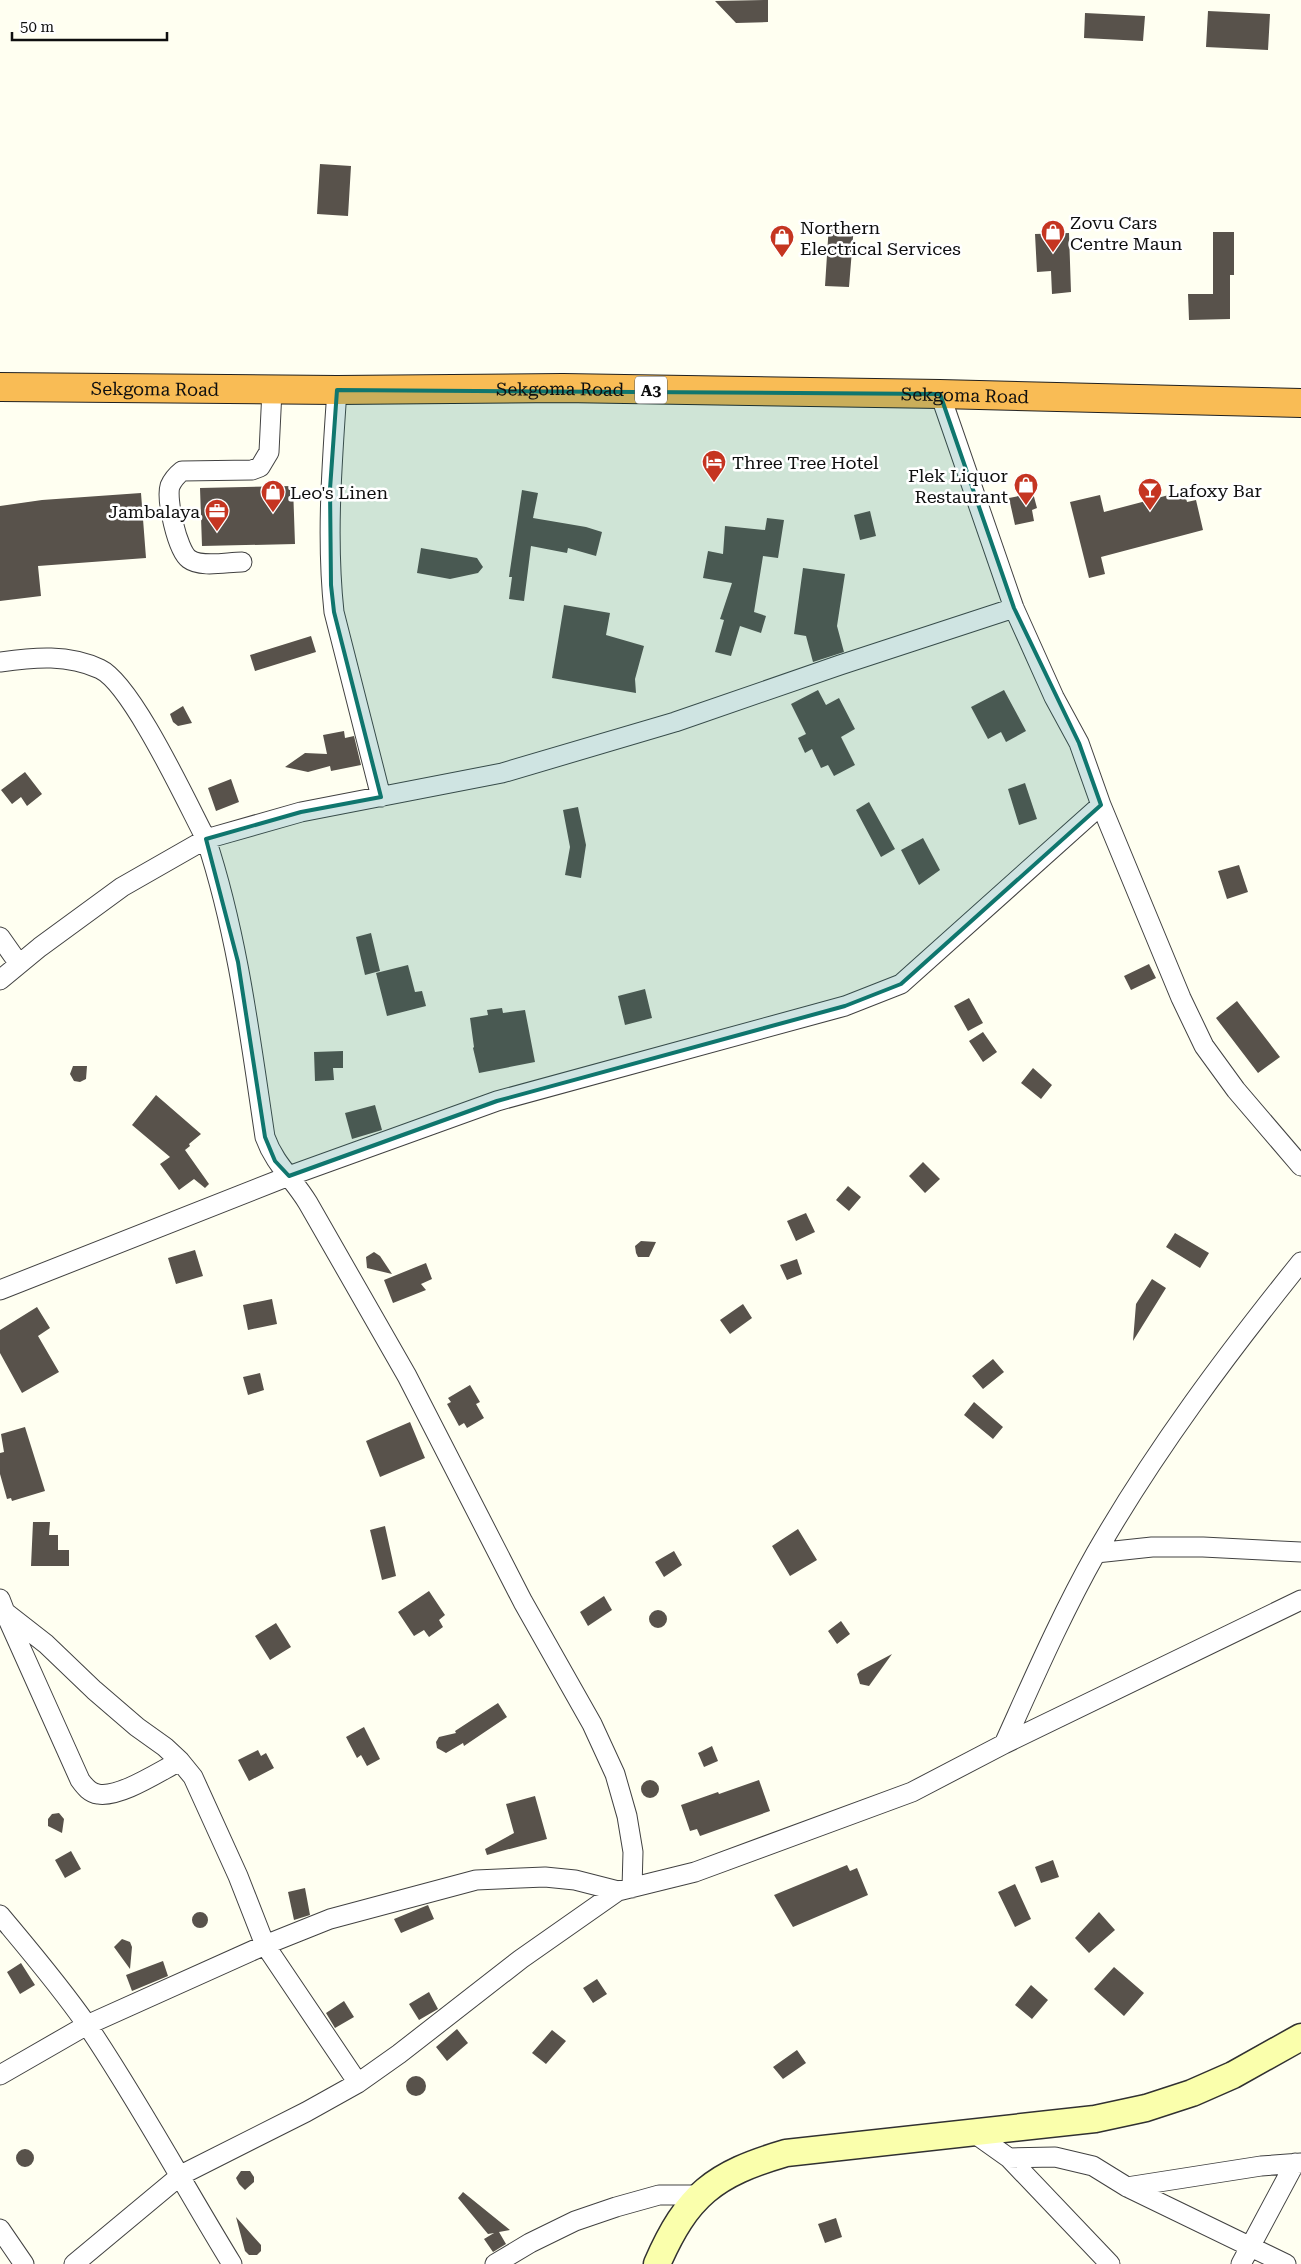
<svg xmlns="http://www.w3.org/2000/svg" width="1301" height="2264" font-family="'Roboto Serif',serif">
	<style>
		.building { fill: #58524b }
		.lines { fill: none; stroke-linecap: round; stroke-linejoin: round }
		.street-casing { stroke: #424242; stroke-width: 21 }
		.secondary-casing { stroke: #313131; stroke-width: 29 }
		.highway-casing { stroke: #202020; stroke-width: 30 }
		.street { stroke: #fff; stroke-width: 19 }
		.secondary { stroke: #faffac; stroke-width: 26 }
		.highway { stroke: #f9bc55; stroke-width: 28 }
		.marked { fill: #0f766e; fill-opacity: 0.2; stroke: #0f766e; stroke-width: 4; stroke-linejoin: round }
		.labels { text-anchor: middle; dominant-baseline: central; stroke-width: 5; stroke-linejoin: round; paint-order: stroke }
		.shield { fill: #fff; stroke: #575757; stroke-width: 1 }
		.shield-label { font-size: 16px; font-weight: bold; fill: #0f0f0f }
		.poi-label { font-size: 18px; fill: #0f0f0f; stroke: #fff; text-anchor: start }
		.street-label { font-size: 18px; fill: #0f0f0f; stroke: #fff }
	</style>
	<rect width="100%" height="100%" fill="#fffff1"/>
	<!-- building -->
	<path class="building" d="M 768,0 L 768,22 L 736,23 L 715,1 Z
		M 1208,11 L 1270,14 L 1268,50 L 1206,47 Z
		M 1085,13 L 1145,16 L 1143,41 L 1084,38 Z
		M 320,164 L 351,166 L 348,216 L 317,214 Z
		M 829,224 L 854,225 L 849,287 L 825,286 Z
		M 1213,232 L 1234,232 L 1234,275 L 1230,275 L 1230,319 L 1189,320 L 1188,294 L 1213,294 Z
		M 1069,233 L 1071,292 L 1052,294 L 1051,271 L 1037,272 L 1035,234 Z
		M 293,486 L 295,544 L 202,546 L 200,488 Z
		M 522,490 L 538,493 L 533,518 L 586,527 L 602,532 L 596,556 L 568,548 L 567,553 L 531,546 L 524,601 L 509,599 L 512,577 L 509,577 Z
		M 1184,491 L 1187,502 L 1196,500 L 1203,530 L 1101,557 L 1105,574 L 1089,578 L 1070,502 L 1100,495 L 1104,512 Z
		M 141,493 L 146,558 L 38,566 L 41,596 L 0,601 L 0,506 L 42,500 Z
		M 1033,493 L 1037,508 L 1032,510 L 1034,521 L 1015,525 L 1009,498 Z
		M 870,511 L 876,536 L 860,540 L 854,515 Z
		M 767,518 L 784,520 L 778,558 L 763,556 L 754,612 L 766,616 L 761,633 L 740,626 L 731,656 L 715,652 L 724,620 L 720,619 L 732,583 L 703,578 L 708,551 L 723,554 L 725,526 L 765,530 Z
		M 421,548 L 477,558 L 483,567 L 478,573 L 450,579 L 417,573 Z
		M 803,568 L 845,574 L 837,626 L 844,652 L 813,662 L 806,636 L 794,634 Z
		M 564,605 L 610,613 L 606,635 L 644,646 L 635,679 L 636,693 L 552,678 Z
		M 311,636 L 316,652 L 255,671 L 250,655 Z
		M 818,690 L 826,705 L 839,698 L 855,729 L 841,737 L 855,765 L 834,776 L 828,765 L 821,768 L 812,749 L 805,753 L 798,738 L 806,734 L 791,704 Z
		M 1004,690 L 1026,731 L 1006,742 L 1001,732 L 988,739 L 971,707 Z
		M 183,706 L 192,723 L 178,726 L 173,722 L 170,714 Z
		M 344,731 L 345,738 L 354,736 L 361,765 L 331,771 L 330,766 L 308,772 L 285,767 L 305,753 L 327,754 L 323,735 Z
		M 25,772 L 42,794 L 27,806 L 21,797 L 12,804 L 1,790 Z
		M 231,779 L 239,802 L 216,811 L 208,788 Z
		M 1025,783 L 1037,819 L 1019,825 L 1008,789 Z
		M 869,802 L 895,849 L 881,857 L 856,810 Z
		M 578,807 L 586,845 L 581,878 L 565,875 L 570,847 L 563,810 Z
		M 923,838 L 940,870 L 919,885 L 901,850 Z
		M 1239,865 L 1248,892 L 1227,899 L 1218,871 Z
		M 371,933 L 380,971 L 365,975 L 356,937 Z
		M 1149,964 L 1156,978 L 1131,990 L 1124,976 Z
		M 408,965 L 415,992 L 422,991 L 426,1006 L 387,1016 L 376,973 Z
		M 645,989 L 652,1018 L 625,1025 L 618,996 Z
		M 969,998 L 983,1023 L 968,1031 L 954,1006 Z
		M 1237,1001 L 1280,1057 L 1258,1073 L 1216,1018 Z
		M 502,1008 L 503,1013 L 525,1010 L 535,1062 L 479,1073 L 473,1048 L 474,1047 L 470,1018 L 488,1015 L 487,1010 Z
		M 983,1032 L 997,1052 L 983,1062 L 969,1041 Z
		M 343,1051 L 343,1068 L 333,1068 L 334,1080 L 315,1081 L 314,1052 Z
		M 73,1066 L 87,1066 L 86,1079 L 80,1082 L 74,1081 L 70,1074 Z
		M 1033,1068 L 1052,1085 L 1041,1099 L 1021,1083 Z
		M 156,1095 L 201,1134 L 189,1144 L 190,1146 L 185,1150 L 209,1184 L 205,1188 L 194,1179 L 179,1190 L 160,1164 L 170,1157 L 132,1125 Z
		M 375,1105 L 382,1130 L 352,1139 L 345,1113 Z
		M 923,1162 L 940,1179 L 925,1193 L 909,1176 Z
		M 848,1186 L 861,1197 L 849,1211 L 836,1200 Z
		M 806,1213 L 815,1232 L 796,1241 L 787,1221 Z
		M 1175,1233 L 1209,1253 L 1200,1268 L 1166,1247 Z
		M 641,1241 L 656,1242 L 649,1257 L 638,1257 L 636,1253 L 635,1246 Z
		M 195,1250 L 203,1276 L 176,1284 L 168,1258 Z
		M 374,1252 L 380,1256 L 392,1274 L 367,1268 L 366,1257 Z
		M 797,1259 L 802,1274 L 787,1280 L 780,1265 Z
		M 426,1263 L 432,1279 L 421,1284 L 426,1290 L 393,1303 L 384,1280 Z
		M 1152,1279 L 1166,1288 L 1133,1341 L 1136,1304 Z
		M 272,1299 L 277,1324 L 248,1330 L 243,1305 Z
		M 743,1304 L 752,1318 L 730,1334 L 720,1320 Z
		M 37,1307 L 50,1328 L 38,1336 L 59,1372 L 22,1393 L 0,1353 L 0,1330 Z
		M 993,1359 L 1004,1372 L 983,1389 L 972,1376 Z
		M 260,1373 L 264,1390 L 248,1395 L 243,1377 Z
		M 470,1385 L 480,1402 L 476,1404 L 484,1418 L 467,1428 L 464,1423 L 459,1426 L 447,1404 L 451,1402 L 448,1398 Z
		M 974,1402 L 1003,1427 L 993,1439 L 964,1415 Z
		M 410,1422 L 425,1458 L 380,1477 L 366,1441 Z
		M 25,1427 L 45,1491 L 12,1501 L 11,1498 L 7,1499 L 0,1474 L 0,1453 L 4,1452 L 1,1434 Z
		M 33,1522 L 50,1522 L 49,1535 L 58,1535 L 58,1550 L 69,1550 L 69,1566 L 31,1566 Z
		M 385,1526 L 396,1576 L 382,1580 L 370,1530 Z
		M 798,1529 L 817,1560 L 790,1576 L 772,1546 Z
		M 674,1551 L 682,1565 L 664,1577 L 655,1562 Z
		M 429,1591 L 445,1615 L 439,1620 L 443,1627 L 429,1637 L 424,1630 L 414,1636 L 398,1612 Z
		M 604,1596 L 612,1610 L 588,1626 L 580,1612 Z
		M649 1619a9 9 0 1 1 18 0a9 9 0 1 1-18 0Z
		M 841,1621 L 850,1634 L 837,1644 L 828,1631 Z
		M 276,1623 L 291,1647 L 270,1660 L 255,1636 Z
		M 892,1654 L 869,1686 L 860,1684 L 857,1674 L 860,1671 Z
		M 498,1703 L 507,1717 L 464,1746 L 463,1743 L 446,1753 L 437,1748 L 436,1742 L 439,1737 L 456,1733 L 455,1731 Z
		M 364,1727 L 380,1759 L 367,1766 L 361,1755 L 357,1758 L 346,1737 Z
		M 712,1746 L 718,1761 L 704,1767 L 698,1753 Z
		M 258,1750 L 261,1756 L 266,1753 L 274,1768 L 249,1781 L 238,1760 Z
		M 759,1780 L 770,1811 L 700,1836 L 697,1829 L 690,1831 L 681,1805 L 718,1792 L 719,1794 Z
		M641 1789a9 9 0 1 1 18 0a9 9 0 1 1-18 0Z
		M 535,1796 L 547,1839 L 487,1855 L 485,1849 L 514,1833 L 506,1804 Z
		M 59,1813 L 64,1819 L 62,1833 L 48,1826 L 48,1819 L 52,1814 Z
		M 71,1851 L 81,1869 L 65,1878 L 55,1860 Z
		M 1053,1860 L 1059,1877 L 1041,1883 L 1035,1867 Z
		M 847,1865 L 850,1871 L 857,1868 L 868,1895 L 793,1927 L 774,1895 Z
		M 1015,1884 L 1031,1919 L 1015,1927 L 998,1892 Z
		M 305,1888 L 310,1915 L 294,1920 L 288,1892 Z
		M 428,1905 L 434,1919 L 401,1933 L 394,1919 Z
		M192 1920a8 8 0 1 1 16 0a8 8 0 1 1-16 0Z
		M 1099,1912 L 1115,1930 L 1089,1953 L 1075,1938 Z
		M 122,1939 L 130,1942 L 132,1947 L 130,1969 L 114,1947 Z
		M 163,1961 L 168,1976 L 132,1991 L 126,1975 Z
		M 21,1963 L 35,1985 L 20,1994 L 7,1972 Z
		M 1114,1967 L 1144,1993 L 1124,2016 L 1094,1989 Z
		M 597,1979 L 607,1994 L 593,2003 L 583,1988 Z
		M 1031,1985 L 1048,2000 L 1032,2019 L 1015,2005 Z
		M 429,1992 L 438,2009 L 419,2020 L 409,2004 Z
		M 344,2001 L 354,2017 L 335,2028 L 326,2013 Z
		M 457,2029 L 468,2043 L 447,2061 L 436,2047 Z
		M 552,2030 L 566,2041 L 546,2064 L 532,2053 Z
		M 797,2050 L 806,2063 L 783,2079 L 773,2067 Z
		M406 2086a10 10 0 1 1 20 0a10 10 0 1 1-20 0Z
		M16 2158a9 9 0 1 1 18 0a9 9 0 1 1-18 0Z
		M 241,2171 L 250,2171 L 254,2177 L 254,2182 L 245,2190 L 239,2184 L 236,2178 Z
		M 463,2192 L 510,2230 L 499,2232 L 506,2244 L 493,2252 L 484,2239 L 494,2233 L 488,2234 L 458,2198 Z
		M 236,2217 L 261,2245 L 261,2251 L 257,2255 L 249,2255 L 245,2251 Z
		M 836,2218 L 842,2237 L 825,2243 L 818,2224 Z"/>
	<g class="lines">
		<defs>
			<path id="street" d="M 337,390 C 332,464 326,538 334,612 L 381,797
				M 242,562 C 227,562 201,568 189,559 C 177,550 166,499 170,486 C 173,479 177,475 182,471 L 252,470 L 260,467 L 269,452 L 272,390
				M 0,662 C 35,657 68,654 100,669 C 132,684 187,803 206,839 L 301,812 L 502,773 L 675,722 L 840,665 L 1014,608
				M 1101,805 L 1181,998 L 1204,1046 L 1236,1090 L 1301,1166
				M 0,937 L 19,964
				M 0,980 L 40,947 L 122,887 L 206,839 C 238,936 250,1037 265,1137 C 275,1165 293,1178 308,1203 L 407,1376 L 523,1602 L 592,1724 L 615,1774 L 627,1816 L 633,1852 L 632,1888
				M 0,1290 L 289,1176 L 497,1101 L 845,1006 L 901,984 L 1101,805 L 1079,743 L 1054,697 L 1014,608 L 940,394
				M 1096,1553 L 1152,1547 L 1203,1547 L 1301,1552
				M 0,1599 L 5,1612 L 46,1644 L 94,1690 L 137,1727 L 165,1747 L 180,1761 L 193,1777 L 238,1876 L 265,1945 L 330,1919 L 476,1880 L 545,1877 L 575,1880 L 618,1891
				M 6,1615 L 80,1780 C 85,1787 90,1793 98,1794 C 120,1798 160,1771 180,1761
				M 1004,1744 C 1033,1680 1061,1615 1096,1553 C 1155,1450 1227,1354 1301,1262
				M 0,1915 C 30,1951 60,1986 87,2025 C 139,2102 183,2184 232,2264
				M 0,2075 L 87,2025 L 265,1945 L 358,2083
				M 971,2131 L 1009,2158 L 1110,2264
				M 1009,2158 L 1055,2157 L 1093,2166 L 1127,2187 L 1286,2264
				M 1127,2187 L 1261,2166 L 1301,2163
				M 0,2229 L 24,2264
				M 74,2264 L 181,2175 L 306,2112 L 358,2083 L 399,2054 L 521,1959 L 618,1891 L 695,1872 L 912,1792 L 1004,1744 L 1301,1600
				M 495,2264 L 530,2243 L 575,2221 L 616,2207 L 659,2195 L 699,2195
				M 1241,2264 L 1295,2163"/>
			<path id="secondary" d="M 657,2264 C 687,2195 714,2174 786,2153 L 1095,2119 L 1146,2108 L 1192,2093 L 1233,2075 L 1301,2037"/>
			<g id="highway">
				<path id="s1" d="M 0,387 L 337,390 L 563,388 L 940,394 L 1301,403"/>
			</g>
		</defs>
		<!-- street casing -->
		<use href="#street" class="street-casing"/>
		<!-- secondary casing -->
		<use href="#secondary" class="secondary-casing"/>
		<!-- highway casing -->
		<use href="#highway" class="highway-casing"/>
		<!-- street -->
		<use href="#street" class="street"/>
		<!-- secondary -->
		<use href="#secondary" class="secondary"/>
		<!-- highway -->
		<use href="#highway" class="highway"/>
	</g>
	<!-- marked area -->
	<path class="marked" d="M 337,390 L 940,394 L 1014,608 L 1079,743 L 1101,805 L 901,984 L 845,1006 L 497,1101 L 289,1176 L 275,1161 L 265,1137 L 238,962 L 206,839 L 301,812 L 381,797 L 334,612 L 331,585 L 330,489 Z"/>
	<!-- icons -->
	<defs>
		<symbol id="shop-pin" viewBox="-11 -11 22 30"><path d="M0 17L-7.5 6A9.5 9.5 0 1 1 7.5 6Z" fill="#c53521" stroke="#fff"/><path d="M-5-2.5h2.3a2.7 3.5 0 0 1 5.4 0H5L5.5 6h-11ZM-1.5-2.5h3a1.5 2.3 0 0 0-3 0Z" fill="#fff"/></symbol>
		<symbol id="hotel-pin" viewBox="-11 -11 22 30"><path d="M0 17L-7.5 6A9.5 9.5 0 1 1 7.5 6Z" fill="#c53521" stroke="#fff"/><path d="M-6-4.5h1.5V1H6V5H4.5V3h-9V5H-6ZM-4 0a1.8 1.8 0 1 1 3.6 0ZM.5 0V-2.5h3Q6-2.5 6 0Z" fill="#fff"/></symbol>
		<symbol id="bar-pin" viewBox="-11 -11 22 30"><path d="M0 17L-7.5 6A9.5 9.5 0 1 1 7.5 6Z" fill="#c53521" stroke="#fff"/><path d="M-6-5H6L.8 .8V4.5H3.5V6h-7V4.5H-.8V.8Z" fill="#fff"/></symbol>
		<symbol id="office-pin" viewBox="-11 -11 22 30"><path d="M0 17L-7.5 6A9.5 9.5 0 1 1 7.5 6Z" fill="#c53521" stroke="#fff"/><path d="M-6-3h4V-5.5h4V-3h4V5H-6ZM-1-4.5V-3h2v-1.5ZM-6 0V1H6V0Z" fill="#fff"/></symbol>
	</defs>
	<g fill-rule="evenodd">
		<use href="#shop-pin" x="1039" y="218" width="28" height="38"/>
		<use href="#shop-pin" x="768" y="223" width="28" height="38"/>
		<use href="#hotel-pin" x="700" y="448" width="28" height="38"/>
		<use href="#shop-pin" x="1012" y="471" width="28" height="38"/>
		<use href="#bar-pin" x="1136" y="476" width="28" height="38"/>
		<use href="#shop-pin" x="259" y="478" width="28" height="38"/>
		<use href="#office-pin" x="203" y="497" width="28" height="38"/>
	</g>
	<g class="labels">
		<!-- shield labels -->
		<rect class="shield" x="635" y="376.5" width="32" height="27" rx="4"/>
		<g class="shield-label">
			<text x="651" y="390">A3</text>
		</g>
		<!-- poi labels -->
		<g class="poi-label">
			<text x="1070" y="222">Zovu Cars<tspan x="1070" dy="21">Centre Maun</tspan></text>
			<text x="800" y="227">Northern<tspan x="800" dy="21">Electrical Services</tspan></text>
			<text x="732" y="462">Three Tree Hotel</text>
			<text x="1008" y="475" text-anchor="end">Flek Liquor<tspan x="1008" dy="21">Restaurant</tspan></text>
			<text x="1168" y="490">Lafoxy Bar</text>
			<text x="290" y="492">Leo's Linen</text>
			<text x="200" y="511" text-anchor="end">Jambalaya</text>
		</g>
		<!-- street labels -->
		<g class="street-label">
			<text stroke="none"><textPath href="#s1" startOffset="155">Sekgoma Road</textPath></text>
			<text stroke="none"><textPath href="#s1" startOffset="560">Sekgoma Road</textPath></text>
			<text stroke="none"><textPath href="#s1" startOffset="965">Sekgoma Road</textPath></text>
		</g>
	</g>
	<!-- scale -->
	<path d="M12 32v8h155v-8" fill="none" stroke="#0f0f0f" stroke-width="2.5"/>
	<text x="20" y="32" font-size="15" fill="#0f0f0f" stroke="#ffffff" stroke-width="4" paint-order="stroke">50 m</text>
</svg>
